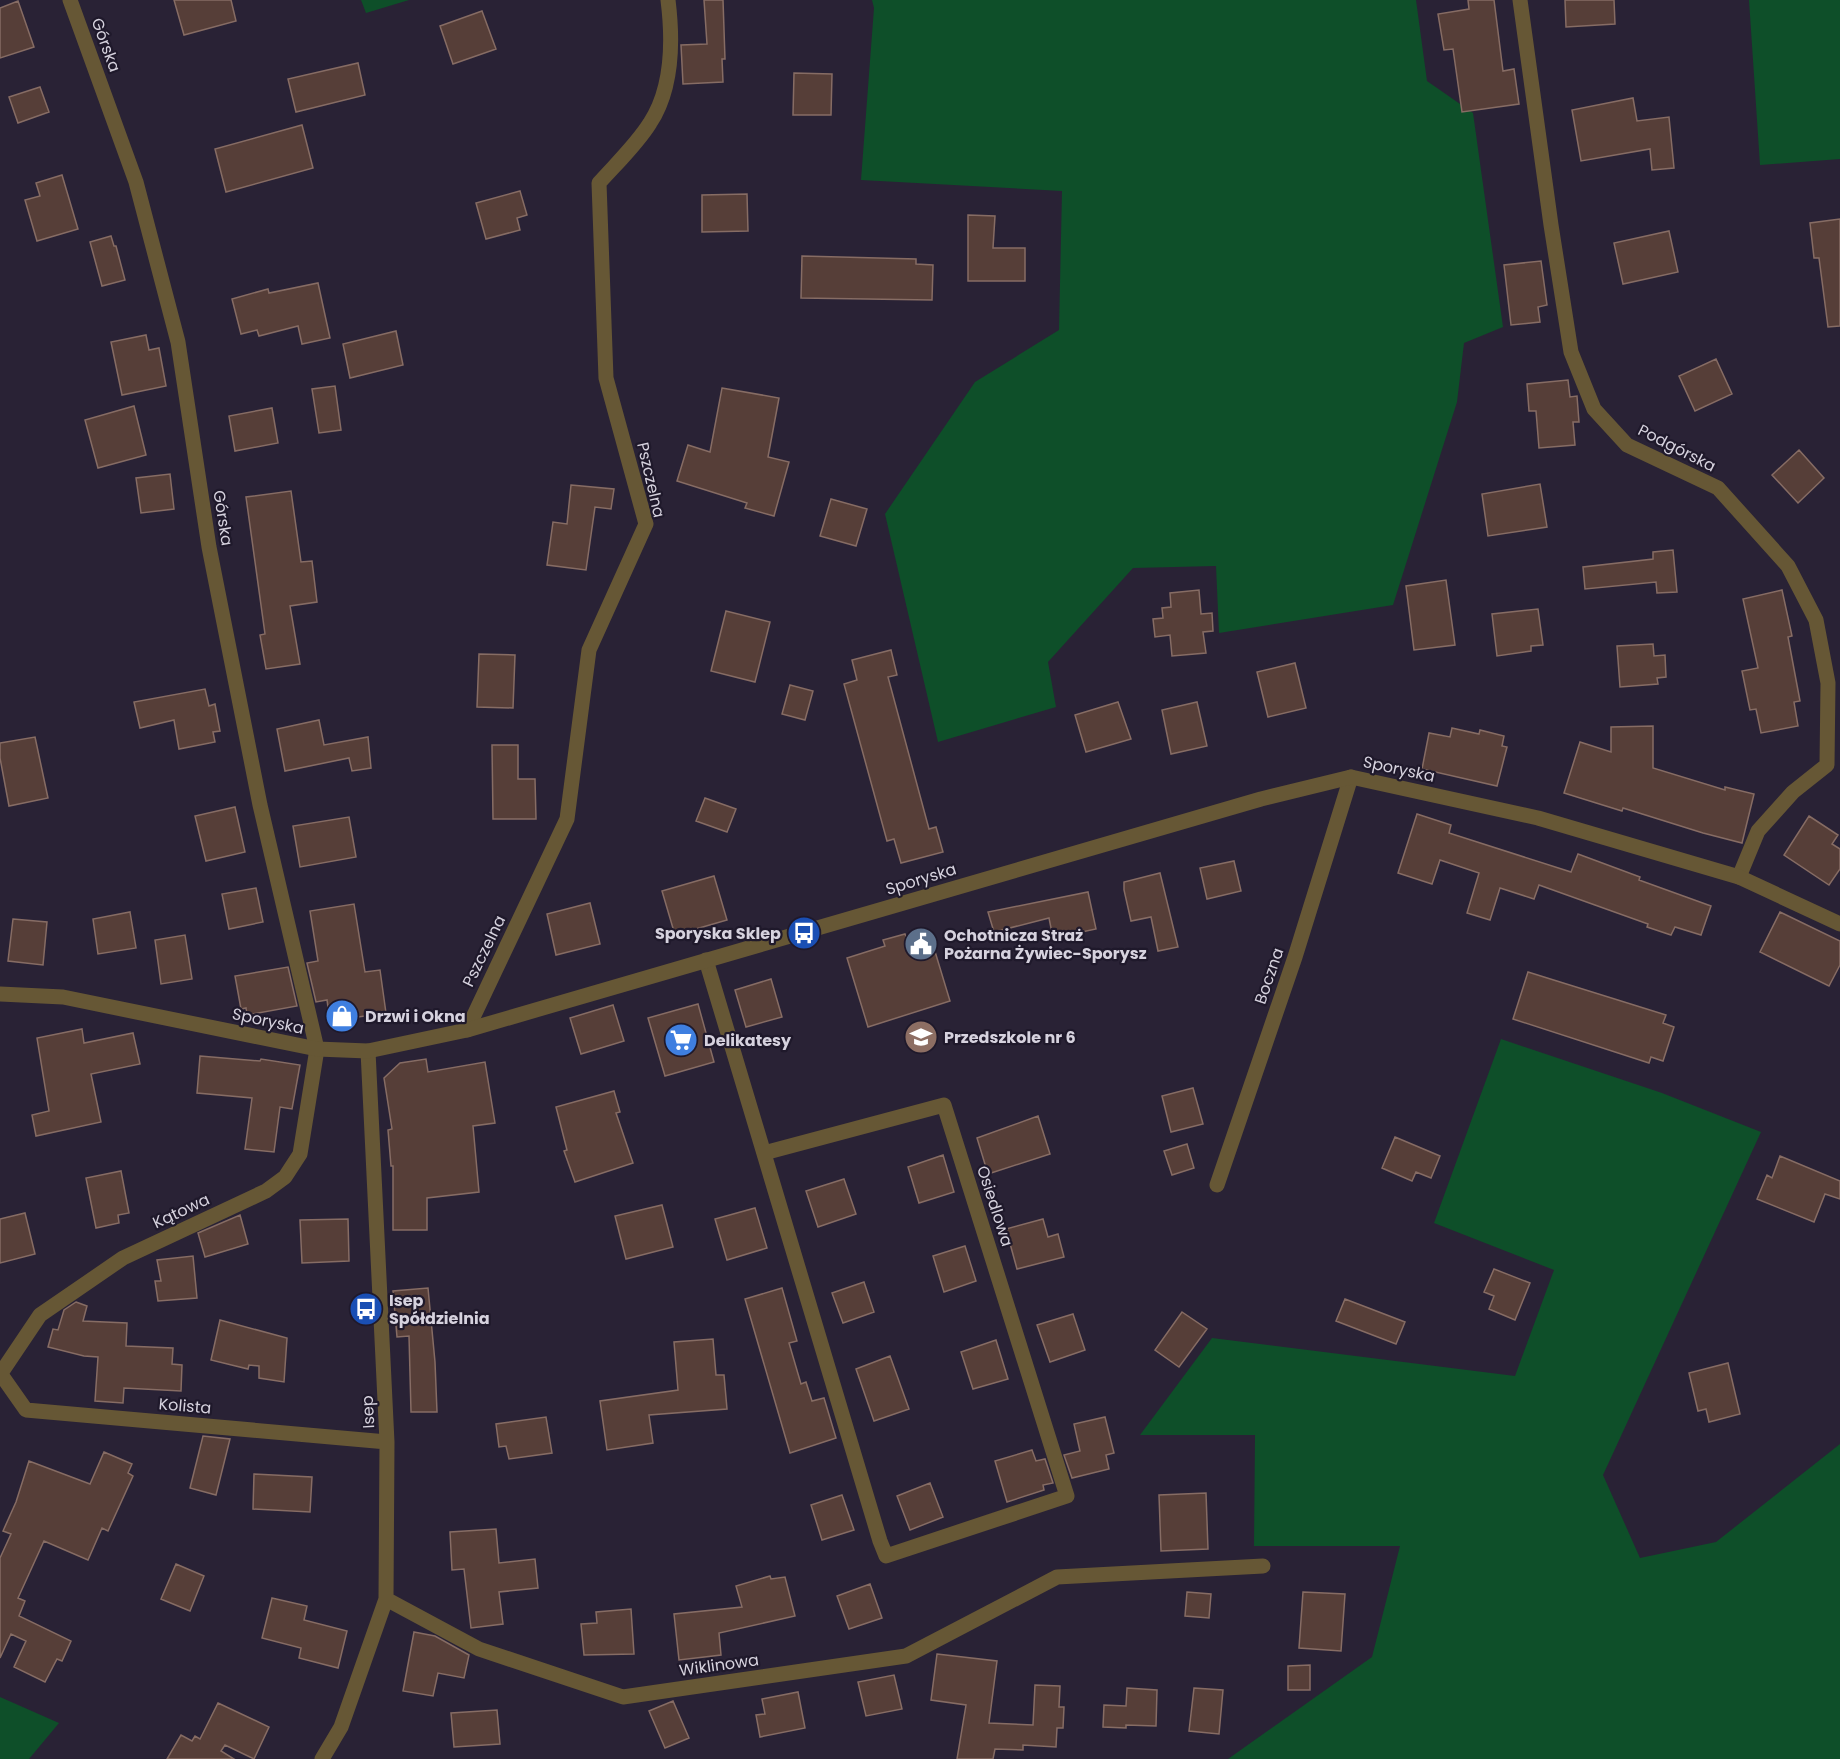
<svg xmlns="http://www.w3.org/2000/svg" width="1840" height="1759" font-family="Poppins,sans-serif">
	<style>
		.green { fill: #0e4f29 }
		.building { fill: #563e38; stroke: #866c64; stroke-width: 1.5 }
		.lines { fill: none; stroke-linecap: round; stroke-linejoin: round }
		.minor { stroke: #665735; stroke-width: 15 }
		.tertiary { stroke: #665735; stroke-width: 15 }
		.labels { text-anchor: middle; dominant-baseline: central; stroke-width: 4.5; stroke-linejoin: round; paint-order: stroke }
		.street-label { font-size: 16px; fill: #d6d2de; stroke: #1f192b }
		.poi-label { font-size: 16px; font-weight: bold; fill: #d6d2de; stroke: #1f192b; text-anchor: start }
	</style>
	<rect width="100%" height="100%" fill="#292235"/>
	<!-- green -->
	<path class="green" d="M 361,0 L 409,0 L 366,13 Z
		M 872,0 L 1416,0 L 1427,81 L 1473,113 L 1503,327 L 1464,343 L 1457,402 L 1393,605 L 1219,633 L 1216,566 L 1133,568 L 1048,662 L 1056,707 L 938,742 L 885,514 L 975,382 L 1059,330 L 1062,191 L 861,180 L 874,8 Z
		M 1749,0 L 1840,0 L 1840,159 L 1760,165 Z
		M 1501,1039 L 1662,1093 L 1761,1132 L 1603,1475 L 1640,1558 L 1716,1542 L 1840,1444 L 1840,1759 L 1228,1759 L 1372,1657 L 1400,1546 L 1254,1546 L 1255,1435 L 1140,1435 L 1212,1338 L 1515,1376 L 1554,1270 L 1434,1223 Z
		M 0,1697 L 59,1723 L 29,1759 L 0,1759 Z"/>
	<!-- building -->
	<path class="building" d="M 174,0 L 231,0 L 236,21 L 184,35 Z
		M 704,0 L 723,0 L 725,59 L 722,59 L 723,82 L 683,84 L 681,45 L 707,44 Z
		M 1468,0 L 1494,0 L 1503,71 L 1514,69 L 1519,104 L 1462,112 L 1453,49 L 1444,50 L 1438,14 L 1469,9 Z
		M 1565,0 L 1614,0 L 1615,24 L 1566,27 Z
		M 18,1 L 34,47 L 0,58 L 0,8 Z
		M 482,11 L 496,49 L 453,64 L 440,26 Z
		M 358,63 L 365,95 L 296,112 L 288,79 Z
		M 794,73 L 832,74 L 831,115 L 793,115 Z
		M 40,87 L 49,112 L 18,123 L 9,97 Z
		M 1633,98 L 1637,121 L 1669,117 L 1674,168 L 1652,170 L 1650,149 L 1581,161 L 1572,110 Z
		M 302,125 L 313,168 L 226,192 L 215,149 Z
		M 62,175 L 78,229 L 37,241 L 25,200 L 40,196 L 36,183 Z
		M 520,191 L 527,215 L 517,218 L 520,230 L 486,239 L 476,203 Z
		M 747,194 L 748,231 L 702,232 L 702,195 Z
		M 968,215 L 995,216 L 993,248 L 1025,248 L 1025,281 L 968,281 Z
		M 1840,219 L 1840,326 L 1828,327 L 1819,258 L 1814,258 L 1810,223 Z
		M 1669,231 L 1678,272 L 1623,284 L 1614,243 Z
		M 111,236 L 114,246 L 116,246 L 125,280 L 102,286 L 90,242 Z
		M 802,256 L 916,259 L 916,264 L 933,265 L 932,300 L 801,298 Z
		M 1541,261 L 1547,305 L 1538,307 L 1540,322 L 1511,325 L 1504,265 Z
		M 318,283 L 330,338 L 302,344 L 298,326 L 259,336 L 257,330 L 241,334 L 232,299 L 268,289 L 269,293 Z
		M 396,331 L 403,365 L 350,378 L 343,344 Z
		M 146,335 L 149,350 L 159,348 L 166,386 L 122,395 L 111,342 Z
		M 1716,359 L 1732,394 L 1695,411 L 1679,376 Z
		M 1568,380 L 1570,397 L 1577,396 L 1579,422 L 1573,422 L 1575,445 L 1539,448 L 1536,411 L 1529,411 L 1527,384 Z
		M 335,386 L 341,430 L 319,433 L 312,389 Z
		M 722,388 L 779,398 L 768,457 L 789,462 L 774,516 L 745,508 L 747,503 L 677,481 L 688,445 L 710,452 Z
		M 134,406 L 146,455 L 98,468 L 85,420 Z
		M 272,408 L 278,443 L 235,451 L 229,416 Z
		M 1799,450 L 1824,478 L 1798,503 L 1772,475 Z
		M 170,474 L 174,509 L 141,513 L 136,478 Z
		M 1540,484 L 1547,527 L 1488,536 L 1482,494 Z
		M 571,485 L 614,489 L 611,509 L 595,507 L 586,570 L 547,565 L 553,522 L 567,524 Z
		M 291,491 L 301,562 L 312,561 L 317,602 L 290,606 L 300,664 L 266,669 L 260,635 L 265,634 L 246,497 Z
		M 831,499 L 867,509 L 856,546 L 820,536 Z
		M 1673,550 L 1677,592 L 1657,593 L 1656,582 L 1585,589 L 1583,567 L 1653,559 L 1653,552 Z
		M 1446,580 L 1455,645 L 1414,650 L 1406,586 Z
		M 1199,590 L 1201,614 L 1212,613 L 1213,631 L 1203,632 L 1206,653 L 1172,656 L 1170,635 L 1155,637 L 1153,619 L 1163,618 L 1162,608 L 1171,607 L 1170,593 Z
		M 1782,590 L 1792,636 L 1788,637 L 1800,701 L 1794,702 L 1798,726 L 1761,733 L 1756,709 L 1750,710 L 1742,671 L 1758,668 L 1743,599 Z
		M 1538,609 L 1543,645 L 1531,646 L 1531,651 L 1497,656 L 1492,614 Z
		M 726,611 L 770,622 L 755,682 L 711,671 Z
		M 1653,644 L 1654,656 L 1665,655 L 1666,677 L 1657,678 L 1658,684 L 1620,687 L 1617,646 Z
		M 891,650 L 897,675 L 888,677 L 929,829 L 936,827 L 943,852 L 901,863 L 894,839 L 887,841 L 844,684 L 857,680 L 852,660 Z
		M 479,654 L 515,655 L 513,708 L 477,707 Z
		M 1295,663 L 1306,708 L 1268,717 L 1257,672 Z
		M 790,685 L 813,691 L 805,720 L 782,714 Z
		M 205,689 L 209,706 L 215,704 L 220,731 L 213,732 L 215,742 L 179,749 L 174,720 L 140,728 L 134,702 Z
		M 1118,702 L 1131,739 L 1086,752 L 1075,715 Z
		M 1197,702 L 1207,746 L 1171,754 L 1162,710 Z
		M 319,720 L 324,745 L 368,737 L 371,768 L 352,771 L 349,758 L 285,771 L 277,729 Z
		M 1653,726 L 1653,768 L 1725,790 L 1725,787 L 1754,794 L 1742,843 L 1703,833 L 1623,808 L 1622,811 L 1564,793 L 1580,742 L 1611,752 L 1611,727 Z
		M 1452,728 L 1479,734 L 1480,730 L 1504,736 L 1502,746 L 1507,747 L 1497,786 L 1422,769 L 1429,733 L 1450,737 Z
		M 35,737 L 48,798 L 9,806 L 0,758 L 0,743 Z
		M 492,745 L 518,745 L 518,779 L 535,779 L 536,819 L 493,819 Z
		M 705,798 L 736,809 L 727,832 L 696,821 Z
		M 235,807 L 245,852 L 206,861 L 195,816 Z
		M 1417,814 L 1451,825 L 1449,833 L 1571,872 L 1578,854 L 1640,877 L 1639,880 L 1711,906 L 1701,935 L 1675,927 L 1671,935 L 1647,927 L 1648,924 L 1539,885 L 1534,899 L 1500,888 L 1490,920 L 1467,913 L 1479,873 L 1440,860 L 1432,884 L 1398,873 Z
		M 1809,816 L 1838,835 L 1832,844 L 1840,849 L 1840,869 L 1829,885 L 1784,855 Z
		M 349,817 L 356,857 L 300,867 L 293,826 Z
		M 1234,861 L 1241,891 L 1207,899 L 1200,868 Z
		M 1160,873 L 1178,947 L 1158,951 L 1151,917 L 1131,921 L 1124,890 L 1124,882 Z
		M 714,876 L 727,920 L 675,935 L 662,891 Z
		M 256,888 L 263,922 L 229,929 L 222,894 Z
		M 1088,892 L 1096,929 L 1053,938 L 1049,918 L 994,932 L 988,912 Z
		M 590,903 L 600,944 L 556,955 L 547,914 Z
		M 354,904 L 365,972 L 380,970 L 386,1013 L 330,1021 L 327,1000 L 316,1002 L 307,963 L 318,961 L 310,911 Z
		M 130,912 L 136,948 L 98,954 L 93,919 Z
		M 1780,912 L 1840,941 L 1840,965 L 1829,986 L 1760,952 Z
		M 13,919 L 47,922 L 43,965 L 8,961 Z
		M 905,934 L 908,942 L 930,935 L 950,1001 L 868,1027 L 847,958 L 885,946 L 883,940 Z
		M 185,935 L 192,979 L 161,984 L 155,940 Z
		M 288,967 L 297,1006 L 247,1015 L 246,1008 L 241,1009 L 235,976 Z
		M 1528,972 L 1666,1015 L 1663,1023 L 1674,1027 L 1663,1061 L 1651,1057 L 1649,1063 L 1513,1019 Z
		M 771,979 L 782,1017 L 746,1027 L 735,990 Z
		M 698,1004 L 714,1062 L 665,1076 L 648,1018 Z
		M 613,1005 L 624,1041 L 581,1054 L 570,1018 Z
		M 82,1029 L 84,1043 L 133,1033 L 140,1064 L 91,1074 L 101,1122 L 36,1136 L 32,1115 L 49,1111 L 37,1038 Z
		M 200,1056 L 260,1061 L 261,1059 L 300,1065 L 292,1109 L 280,1107 L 274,1152 L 245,1149 L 252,1098 L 197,1093 Z
		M 426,1059 L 428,1072 L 485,1062 L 495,1123 L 473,1126 L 479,1192 L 427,1198 L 427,1230 L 393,1230 L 393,1166 L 391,1166 L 388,1130 L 392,1129 L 384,1078 L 400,1063 Z
		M 1193,1088 L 1203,1124 L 1171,1132 L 1162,1096 Z
		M 614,1091 L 620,1112 L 616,1113 L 633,1163 L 575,1182 L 564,1151 L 567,1150 L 556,1107 Z
		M 1038,1116 L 1050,1154 L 988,1174 L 977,1138 Z
		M 1395,1137 L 1440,1156 L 1431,1178 L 1416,1172 L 1412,1181 L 1382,1168 Z
		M 1187,1144 L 1194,1168 L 1172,1175 L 1164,1151 Z
		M 943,1155 L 954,1192 L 919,1203 L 908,1167 Z
		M 1780,1156 L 1840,1181 L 1840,1199 L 1825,1194 L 1814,1222 L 1757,1199 L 1767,1175 L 1772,1178 Z
		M 121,1171 L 129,1213 L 118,1215 L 119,1223 L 96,1228 L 86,1178 Z
		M 844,1179 L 856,1214 L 818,1227 L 806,1191 Z
		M 662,1205 L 673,1247 L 626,1259 L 615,1216 Z
		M 755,1208 L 767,1248 L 727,1260 L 715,1219 Z
		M 25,1213 L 35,1254 L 0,1263 L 0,1219 Z
		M 240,1215 L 248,1244 L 205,1257 L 198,1233 Z
		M 348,1219 L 349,1261 L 302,1263 L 300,1220 Z
		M 1043,1219 L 1048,1237 L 1058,1234 L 1064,1257 L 1017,1269 L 1006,1229 Z
		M 965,1246 L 976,1281 L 944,1292 L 933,1256 Z
		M 193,1256 L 197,1298 L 158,1301 L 155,1281 L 161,1281 L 157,1260 Z
		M 1494,1269 L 1530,1283 L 1515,1320 L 1489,1309 L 1494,1296 L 1484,1292 Z
		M 864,1282 L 874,1312 L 843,1323 L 832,1293 Z
		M 428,1288 L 435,1362 L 437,1412 L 411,1412 L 409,1336 L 397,1337 L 393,1291 Z
		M 782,1288 L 797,1341 L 789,1343 L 801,1384 L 806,1382 L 812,1401 L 824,1398 L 836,1438 L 790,1453 L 745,1299 Z
		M 1345,1299 L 1405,1322 L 1396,1344 L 1336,1321 Z
		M 76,1302 L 87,1306 L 83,1321 L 127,1323 L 126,1346 L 173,1348 L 172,1364 L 182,1365 L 181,1391 L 124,1388 L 123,1403 L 95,1401 L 98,1357 L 84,1356 L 48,1347 L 53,1329 L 58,1330 L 64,1310 Z
		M 1182,1312 L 1207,1329 L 1179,1367 L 1155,1350 Z
		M 1073,1314 L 1085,1350 L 1050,1362 L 1037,1325 Z
		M 220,1320 L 287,1338 L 284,1382 L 259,1378 L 259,1366 L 249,1365 L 248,1369 L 211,1360 Z
		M 713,1339 L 716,1375 L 724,1375 L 727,1409 L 649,1415 L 653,1443 L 607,1450 L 600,1401 L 678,1390 L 674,1342 Z
		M 996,1340 L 1008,1379 L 973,1389 L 961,1352 Z
		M 890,1356 L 909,1409 L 874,1421 L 856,1369 Z
		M 1728,1363 L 1740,1414 L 1709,1422 L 1706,1409 L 1698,1411 L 1689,1373 Z
		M 546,1417 L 552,1453 L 509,1459 L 506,1446 L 499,1447 L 496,1424 Z
		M 1105,1417 L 1114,1453 L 1106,1455 L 1109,1469 L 1072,1478 L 1064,1455 L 1080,1451 L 1074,1424 Z
		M 203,1436 L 230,1439 L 216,1495 L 190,1488 Z
		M 1032,1450 L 1036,1461 L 1045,1459 L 1053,1483 L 1043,1485 L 1044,1490 L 1007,1502 L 995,1461 Z
		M 104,1452 L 132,1464 L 128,1473 L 133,1476 L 108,1531 L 102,1528 L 88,1560 L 44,1541 L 18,1598 L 25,1601 L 19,1616 L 71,1641 L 62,1661 L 57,1659 L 45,1682 L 14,1667 L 26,1641 L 11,1634 L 0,1658 L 0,1558 L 11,1534 L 3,1531 L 16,1502 L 29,1461 L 90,1484 Z
		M 254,1474 L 312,1477 L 310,1512 L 253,1509 Z
		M 930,1483 L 943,1517 L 910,1530 L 897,1496 Z
		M 1206,1493 L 1208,1549 L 1161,1551 L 1159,1495 Z
		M 842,1495 L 854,1530 L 822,1540 L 811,1505 Z
		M 496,1529 L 499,1563 L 535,1559 L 538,1588 L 499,1592 L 503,1624 L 471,1628 L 464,1569 L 452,1570 L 450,1532 Z
		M 176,1564 L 204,1576 L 190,1611 L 161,1599 Z
		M 770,1576 L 771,1579 L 785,1577 L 795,1616 L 719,1633 L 721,1655 L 679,1660 L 674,1614 L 742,1607 L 736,1586 Z
		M 870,1584 L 882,1618 L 849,1629 L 837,1596 Z
		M 1187,1592 L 1211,1594 L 1209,1618 L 1185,1616 Z
		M 1303,1592 L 1345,1594 L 1341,1651 L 1299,1648 Z
		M 272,1598 L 307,1606 L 304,1620 L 347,1631 L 338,1668 L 299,1658 L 301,1648 L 262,1638 Z
		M 631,1609 L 634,1654 L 584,1655 L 581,1624 L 597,1623 L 596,1612 Z
		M 414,1632 L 435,1636 L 469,1655 L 464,1678 L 438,1673 L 433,1696 L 403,1691 Z
		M 937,1654 L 997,1661 L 989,1723 L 1033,1725 L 1035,1685 L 1060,1686 L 1059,1707 L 1064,1707 L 1063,1728 L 1057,1728 L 1056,1747 L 1023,1745 L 1023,1750 L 995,1749 L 993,1759 L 957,1759 L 966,1705 L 931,1700 Z
		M 1310,1665 L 1310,1690 L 1288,1690 L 1288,1666 Z
		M 894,1675 L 902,1709 L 866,1716 L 858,1682 Z
		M 1127,1688 L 1157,1690 L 1156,1726 L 1126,1725 L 1126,1728 L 1103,1727 L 1104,1705 L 1126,1706 Z
		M 1194,1688 L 1223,1690 L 1219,1734 L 1189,1731 Z
		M 798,1692 L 805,1728 L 760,1737 L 756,1715 L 765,1714 L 762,1699 Z
		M 673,1701 L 689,1738 L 665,1748 L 649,1711 Z
		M 218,1703 L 269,1727 L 254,1759 L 225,1745 L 221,1751 L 234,1759 L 167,1759 L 181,1735 L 192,1741 L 195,1736 L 200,1739 Z
		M 497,1710 L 500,1744 L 454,1747 L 451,1713 Z"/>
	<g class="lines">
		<!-- minor -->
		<path class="minor" d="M 1520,0 L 1551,225 L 1571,352 L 1594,409 L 1627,445 L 1718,488 L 1788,566 L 1816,620 L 1828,683 L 1827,765 L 1793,792 L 1758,831 L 1739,877
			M 706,960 L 880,1541 L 886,1556 L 1067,1496 L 944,1105 L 764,1153
			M 467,1030 L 567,819 L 589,650 L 646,524 L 606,378 L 599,183 C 616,164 637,144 650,123 C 673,88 673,40 668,0
			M 1217,1185 L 1295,957 L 1351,777
			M 0,1373 L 26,1410 L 387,1442
			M 1,1373 L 40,1315 L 123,1258 L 266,1191 L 285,1177 L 300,1154 L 317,1049 L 260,805 L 209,547 L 178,342 L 136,182 L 70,0
			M 386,1599 L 479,1649 L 623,1697 L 906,1656 L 1057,1577 L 1263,1566
			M 322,1759 L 341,1727 L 386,1599 L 387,1442 L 368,1051"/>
		<!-- tertiary -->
		<path class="tertiary" d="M 0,994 L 63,997 L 317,1049 L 368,1051 L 467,1030 L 1261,799 L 1351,777 L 1538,818 L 1739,877 L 1840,924"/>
	</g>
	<!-- icons -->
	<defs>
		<symbol id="bus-disc" viewBox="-11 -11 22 22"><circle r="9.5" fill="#1a4fb4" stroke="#1f192b"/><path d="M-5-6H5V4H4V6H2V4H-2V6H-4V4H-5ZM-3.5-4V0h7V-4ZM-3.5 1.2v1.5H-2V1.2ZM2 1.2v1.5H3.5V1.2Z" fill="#fff"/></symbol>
		<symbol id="civic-disc" viewBox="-11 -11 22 22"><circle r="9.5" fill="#5c6f8a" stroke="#1f192b"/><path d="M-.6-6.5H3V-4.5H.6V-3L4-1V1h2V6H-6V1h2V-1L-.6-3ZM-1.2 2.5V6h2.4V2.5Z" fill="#fff"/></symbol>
		<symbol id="shop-disc" viewBox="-11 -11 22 22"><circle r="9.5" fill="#3f7fe0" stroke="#1f192b"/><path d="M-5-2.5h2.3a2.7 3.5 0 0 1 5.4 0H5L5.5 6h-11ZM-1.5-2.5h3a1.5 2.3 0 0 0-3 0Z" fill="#fff"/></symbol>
		<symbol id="school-disc" viewBox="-11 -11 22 22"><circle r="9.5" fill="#8d6e63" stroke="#1f192b"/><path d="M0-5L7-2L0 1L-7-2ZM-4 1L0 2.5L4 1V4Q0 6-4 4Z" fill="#fff"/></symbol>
		<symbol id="supermarket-disc" viewBox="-11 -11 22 22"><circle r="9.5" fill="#3f7fe0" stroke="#1f192b"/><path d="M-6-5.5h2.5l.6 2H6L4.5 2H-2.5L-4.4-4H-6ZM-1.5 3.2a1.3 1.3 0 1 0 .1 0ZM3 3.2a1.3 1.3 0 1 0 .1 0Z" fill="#fff"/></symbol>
	</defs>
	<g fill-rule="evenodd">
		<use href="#bus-disc" x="785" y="914" width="38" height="38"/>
		<use href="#civic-disc" x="902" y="925" width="38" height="38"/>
		<use href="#shop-disc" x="323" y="997" width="38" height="38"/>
		<use href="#school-disc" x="902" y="1018" width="38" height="38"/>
		<use href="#supermarket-disc" x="662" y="1021" width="38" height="38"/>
		<use href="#bus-disc" x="347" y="1290" width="38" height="38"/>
	</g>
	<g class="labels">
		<!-- street labels -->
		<g class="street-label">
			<text transform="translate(106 45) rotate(70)">Górska</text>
			<text transform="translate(1677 448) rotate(27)">Podgórska</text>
			<text transform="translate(651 480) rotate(77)">Pszczelna</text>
			<text transform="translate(223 518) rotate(81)">Górska</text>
			<text transform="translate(1399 769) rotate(12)">Sporyska</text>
			<text transform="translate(921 879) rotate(-17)">Sporyska</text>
			<text transform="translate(484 951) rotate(-64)">Pszczelna</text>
			<text transform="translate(1269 976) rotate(-71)">Boczna</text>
			<text transform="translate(268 1021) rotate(12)">Sporyska</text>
			<text transform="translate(995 1206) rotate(72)">Osiedlowa</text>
			<text transform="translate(181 1211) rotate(-25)">Kątowa</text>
			<text transform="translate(185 1406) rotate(5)">Kolista</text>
			<text transform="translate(368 1412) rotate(-93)">Isep</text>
			<text transform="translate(719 1665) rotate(-8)">Wiklinowa</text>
		</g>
		<!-- poi labels -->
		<g class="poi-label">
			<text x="781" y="933" text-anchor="end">Sporyska Sklep</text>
			<text x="944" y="935">Ochotnicza Straż<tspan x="944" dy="18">Pożarna Żywiec-Sporysz</tspan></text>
			<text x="365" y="1016">Drzwi i Okna</text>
			<text x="944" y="1037">Przedszkole nr 6</text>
			<text x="704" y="1040">Delikatesy</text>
			<text x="389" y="1300">Isep<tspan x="389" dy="18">Spółdzielnia</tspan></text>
		</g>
	</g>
</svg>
